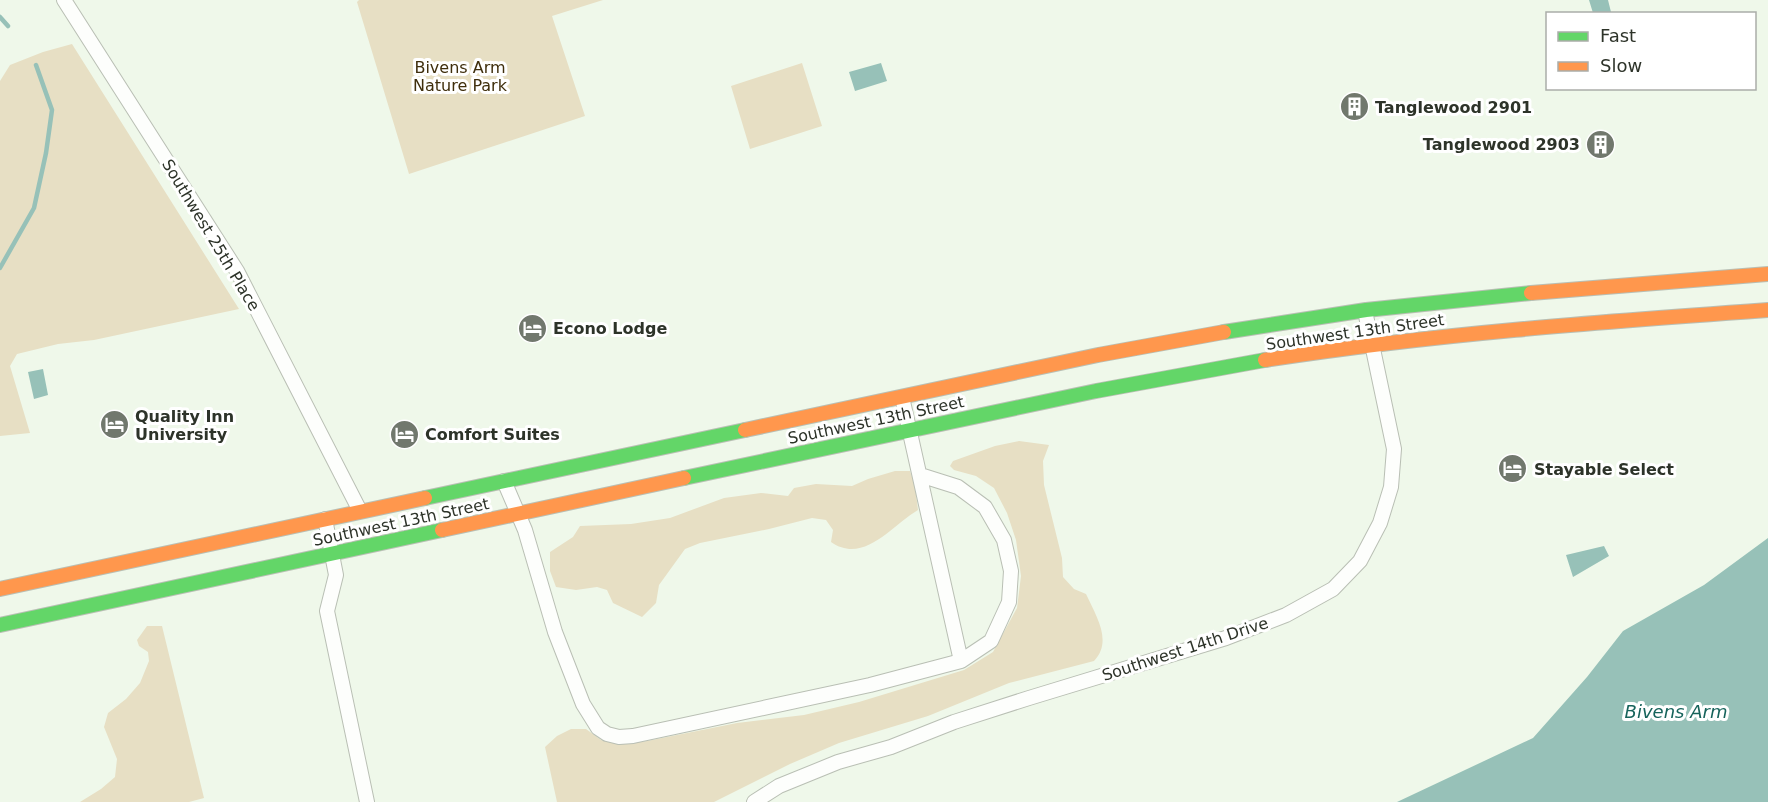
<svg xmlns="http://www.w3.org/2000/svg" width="1768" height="802" font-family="'DejaVu Sans',sans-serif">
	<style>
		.green { fill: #e7dfc4 }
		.water { fill: #97c1b8 }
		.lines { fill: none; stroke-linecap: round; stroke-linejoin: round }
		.stream { stroke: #97c1b8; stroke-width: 4.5 }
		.street-casing { stroke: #b9bfb4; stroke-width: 16 }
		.fast-casing { stroke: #b9bfb4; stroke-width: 16 }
		.slow-casing { stroke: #b9bfb4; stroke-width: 16 }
		.street { stroke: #fdfefc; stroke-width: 14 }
		.fast { stroke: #63d668; stroke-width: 14 }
		.slow { stroke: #ff974d; stroke-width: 14 }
		.labels { text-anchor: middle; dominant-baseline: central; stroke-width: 6; stroke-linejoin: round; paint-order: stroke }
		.park-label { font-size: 16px; fill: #3f2e0c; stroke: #fff }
		.poi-label { font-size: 16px; font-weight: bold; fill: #2d3329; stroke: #fff; text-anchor: start }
		.street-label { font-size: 16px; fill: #2d3329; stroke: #fff }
		.water-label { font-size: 18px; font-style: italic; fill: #16635b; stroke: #fff }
	</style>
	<rect width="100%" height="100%" fill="#eff8ea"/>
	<!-- green -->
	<path class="green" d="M 359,0 L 603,0 L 552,16 L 585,116 L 409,174 L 357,2 Z
		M 72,44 L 239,309 L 94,340 L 58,344 L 17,354 L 10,366 L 30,433 L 0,436 L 0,81 L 10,65 L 43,52 Z
		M 802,63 L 822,126 L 750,149 L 731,86 Z
		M 1019,441 L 1049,445 L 1043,461 L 1044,485 L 1062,558 L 1063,577 L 1074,589 L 1086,594 C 1096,616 1113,641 1094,661 L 1009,683 L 928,716 L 839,743 L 790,764 L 714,802 L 557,802 L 545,747 L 557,736 L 571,729 L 586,729 L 601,740 L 624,744 L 647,741 L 737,723 L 804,715 L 859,702 L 964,670 L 993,652 L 1017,608 L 1021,576 L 1016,540 L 1007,513 L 994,488 L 976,476 L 954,470 L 950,466 L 953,461 L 995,446 Z
		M 895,471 L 910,471 L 915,486 L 918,510 C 892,525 864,565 831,542 L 833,530 L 826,520 L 812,518 L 769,529 L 700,543 L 685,549 L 659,585 L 656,603 L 642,617 L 613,603 L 607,590 L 597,587 L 576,590 L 556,587 L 550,571 L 550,552 L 573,537 L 580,526 L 631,524 L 670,518 L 724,498 L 761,493 L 788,496 L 794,488 L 816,484 L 852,486 L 868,479 Z
		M 147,626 L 162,626 L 204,798 L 189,802 L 80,802 L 101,789 L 115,777 L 117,759 L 104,727 L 108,713 L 126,699 L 140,683 L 149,661 L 148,652 L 139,646 L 137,640 Z"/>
	<!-- water -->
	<path class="water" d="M 1589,0 L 1608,0 L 1611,12 L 1593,13 Z
		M 881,63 L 887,81 L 855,91 L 849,72 Z
		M 43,369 L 48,395 L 34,399 L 28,372 Z
		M 1768,538 L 1768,802 L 1397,802 L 1533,738 L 1587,677 L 1623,631 L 1704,585 Z
		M 1604,546 L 1609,556 L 1573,577 L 1566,555 Z"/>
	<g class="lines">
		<!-- stream -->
		<path class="stream" d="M 0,17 L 8,26
			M 0,268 L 34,208 L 46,153 L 52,110 L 36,65"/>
		<defs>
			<path id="street" d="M 64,0 L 237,271 L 360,511
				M 902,397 L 961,661
				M 504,481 L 525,530 L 555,632 L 583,704 L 598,728 L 607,734 L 619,737 L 633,736 L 870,685 L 961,661 L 991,641 L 1009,602 L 1011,571 L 1004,540 L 985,507 L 958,487 L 920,475
				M 325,519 L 336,575 L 327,611 L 367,802
				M 754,802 L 779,786 L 838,762 L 891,747 L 954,722 L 1029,698 L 1226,638 L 1286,615 L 1333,589 L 1360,561 L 1380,523 L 1391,487 L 1394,449 L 1365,311"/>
			<path id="fast" d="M 1224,332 L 1366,310 L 1531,293
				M 684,478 L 1096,391 L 1265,360
				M 425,498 L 745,430
				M 0,625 L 442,530"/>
			<path id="slow" d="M 1531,293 L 1768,274
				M 1265,360 C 1432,334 1600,322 1768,310
				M 745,430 L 1098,355 L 1224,332
				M 442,530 L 684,478
				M 0,589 L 425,498"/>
		</defs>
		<!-- street casing -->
		<use href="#street" class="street-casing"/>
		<!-- fast casing -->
		<use href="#fast" class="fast-casing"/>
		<!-- slow casing -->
		<use href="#slow" class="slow-casing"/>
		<!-- street -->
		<use href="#street" class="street"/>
		<!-- fast -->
		<use href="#fast" class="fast"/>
		<!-- slow -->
		<use href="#slow" class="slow"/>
	</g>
	<!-- icons -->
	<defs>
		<symbol id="building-disc" viewBox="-11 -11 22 22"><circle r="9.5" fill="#71786d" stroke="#fff"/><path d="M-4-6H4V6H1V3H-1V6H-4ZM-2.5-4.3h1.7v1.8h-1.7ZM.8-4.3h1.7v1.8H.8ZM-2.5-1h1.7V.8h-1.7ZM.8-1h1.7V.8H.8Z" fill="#fff"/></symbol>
		<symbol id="hotel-disc" viewBox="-11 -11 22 22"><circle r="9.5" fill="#71786d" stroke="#fff"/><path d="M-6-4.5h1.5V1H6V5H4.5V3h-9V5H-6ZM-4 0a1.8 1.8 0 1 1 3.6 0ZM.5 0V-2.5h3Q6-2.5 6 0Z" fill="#fff"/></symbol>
	</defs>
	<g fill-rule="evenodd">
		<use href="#building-disc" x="1338" y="90" width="33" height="33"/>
		<use href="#building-disc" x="1584" y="128" width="33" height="33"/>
		<use href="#hotel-disc" x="516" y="312" width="33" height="33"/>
		<use href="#hotel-disc" x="98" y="408" width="33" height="33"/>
		<use href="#hotel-disc" x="388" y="418" width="33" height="33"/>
		<use href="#hotel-disc" x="1496" y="452" width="33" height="33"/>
	</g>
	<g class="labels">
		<!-- park labels -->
		<g class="park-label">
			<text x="460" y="67">Bivens Arm<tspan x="460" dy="18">Nature Park</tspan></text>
		</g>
		<!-- poi labels -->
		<g class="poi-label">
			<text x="1375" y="107">Tanglewood 2901</text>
			<text x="1580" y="144" text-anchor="end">Tanglewood 2903</text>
			<text x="553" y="328">Econo Lodge</text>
			<text x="135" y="416">Quality Inn<tspan x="135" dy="18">University</tspan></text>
			<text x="425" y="434">Comfort Suites</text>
			<text x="1534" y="469">Stayable Select</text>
		</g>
		<!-- street labels -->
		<g class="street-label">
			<text transform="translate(211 235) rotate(59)">Southwest 25th Place</text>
			<text transform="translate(1355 332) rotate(-8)">Southwest 13th Street</text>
			<text transform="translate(876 420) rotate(-12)">Southwest 13th Street</text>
			<text transform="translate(401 522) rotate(-12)">Southwest 13th Street</text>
			<text transform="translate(1185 649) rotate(-18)">Southwest 14th Drive</text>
		</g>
		<!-- water labels -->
		<g class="water-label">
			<text x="1676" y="711">Bivens Arm</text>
		</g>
	</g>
	<!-- legend -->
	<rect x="1546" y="12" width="210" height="78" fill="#ffffff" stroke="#abada9" stroke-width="1.5"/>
	<rect x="1558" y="32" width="30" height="9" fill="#63d668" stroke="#abada9" stroke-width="1.5"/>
	<text x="1600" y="42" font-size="18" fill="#2d3329">Fast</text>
	<rect x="1558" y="62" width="30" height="9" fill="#ff974d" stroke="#abada9" stroke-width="1.5"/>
	<text x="1600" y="72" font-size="18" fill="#2d3329">Slow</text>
</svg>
